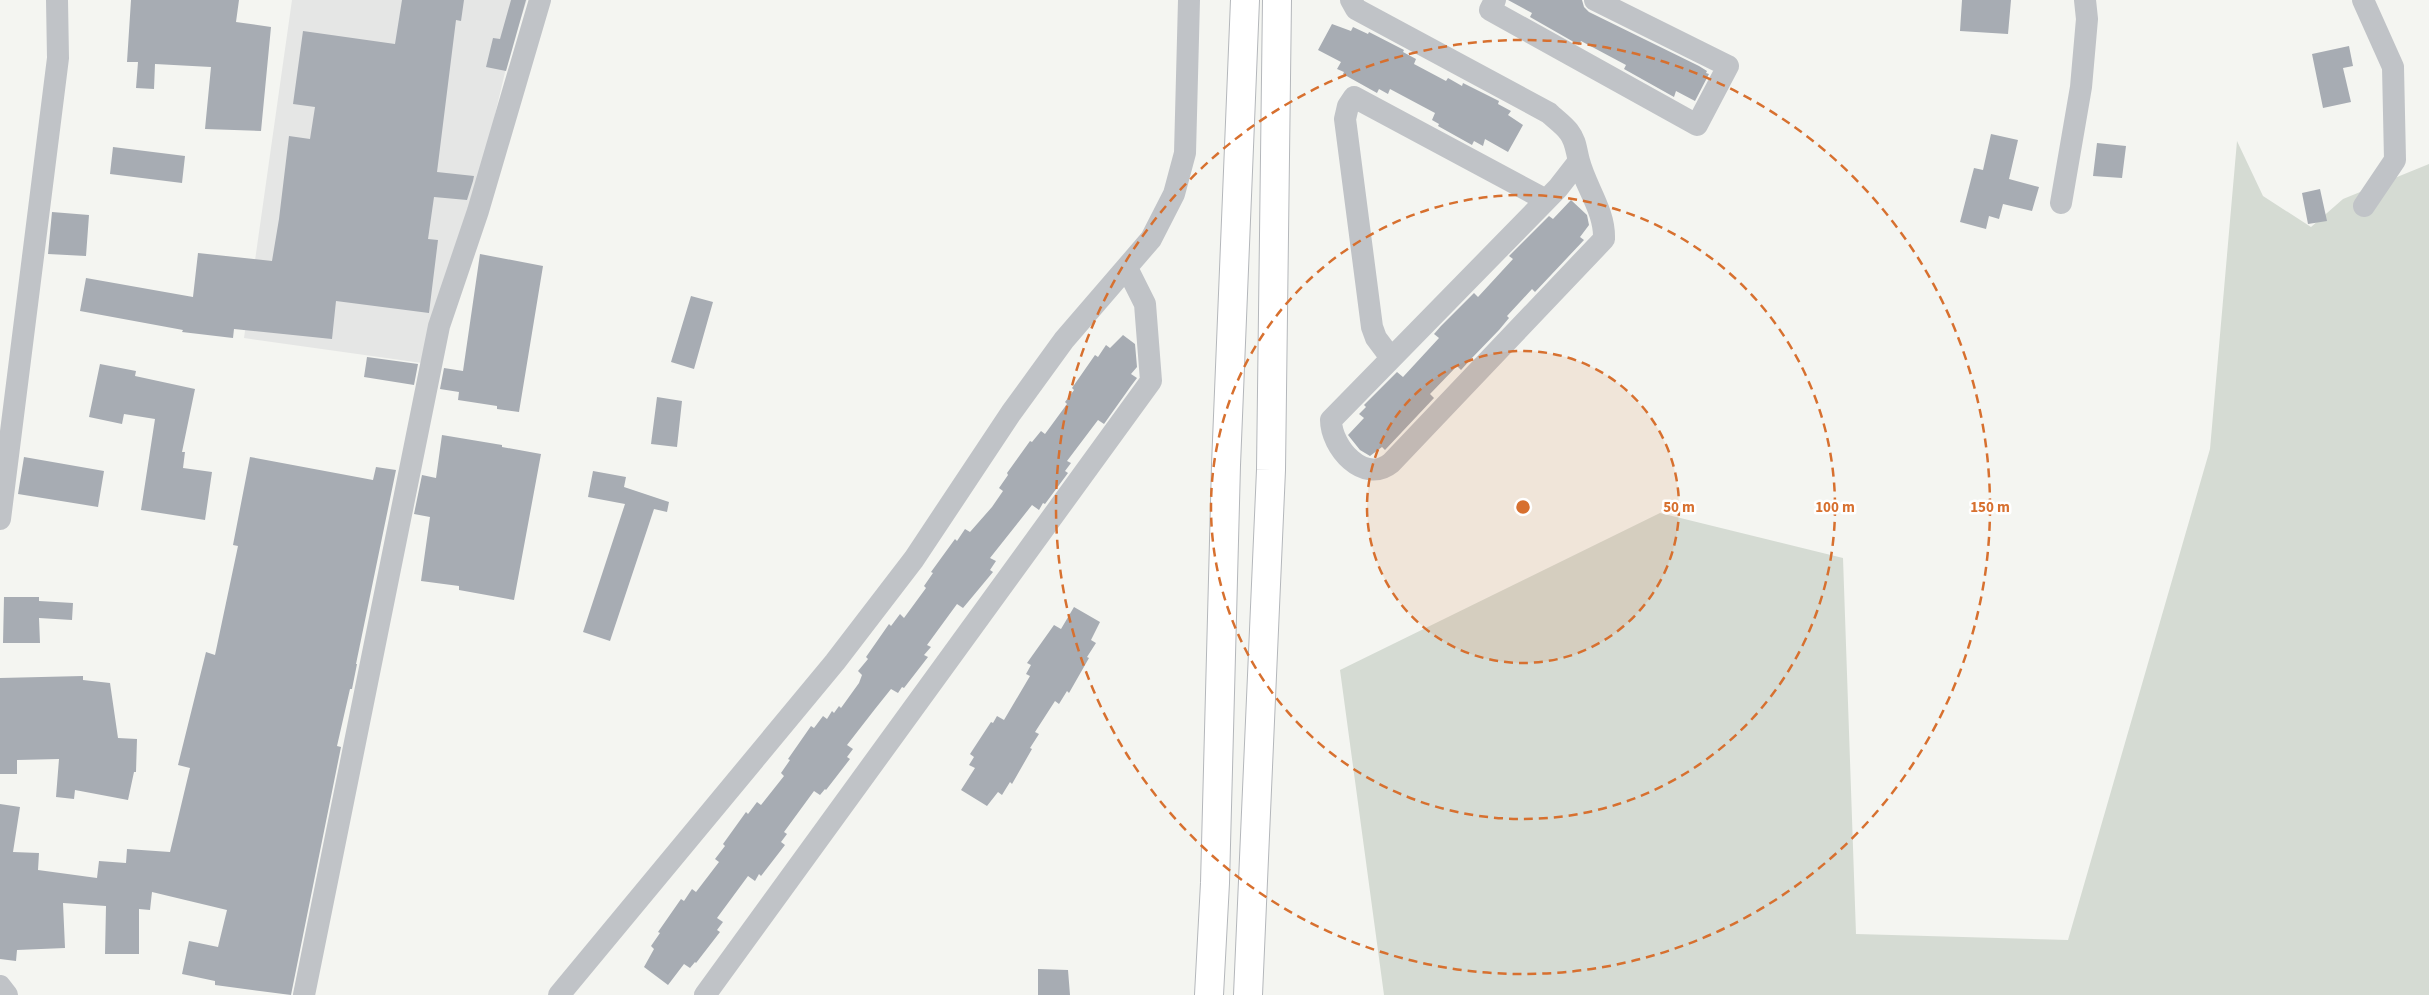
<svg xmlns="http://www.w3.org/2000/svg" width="2429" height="995" font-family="'Source Sans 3',sans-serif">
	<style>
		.built { fill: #e5e6e5 }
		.green { fill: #d5dbd3 }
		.building { fill: #a7acb3 }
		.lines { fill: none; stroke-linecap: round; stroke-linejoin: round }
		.major-casing { stroke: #b4b7bb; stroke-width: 30 }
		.minor { stroke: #c0c3c7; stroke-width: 22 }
		.major { stroke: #fff; stroke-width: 28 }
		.ring { fill: none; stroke: #d7702f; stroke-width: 2.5; stroke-dasharray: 9 6 }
		.centre { fill: #d7702f; stroke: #fff; stroke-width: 2.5 }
		.ring-label { font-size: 15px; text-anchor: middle; font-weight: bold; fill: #d7702f; stroke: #fff; stroke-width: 5; stroke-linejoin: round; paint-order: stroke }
	</style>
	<rect width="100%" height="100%" fill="#f4f5f1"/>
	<!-- built -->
	<path class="built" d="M 292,0 L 527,0 L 510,51 L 436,365 L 244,338 Z"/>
	<!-- green -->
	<path class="green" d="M 2237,141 L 2263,196 L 2311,227 L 2343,199 L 2429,164 L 2429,995 L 1384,995 L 1340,670 L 1660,513 L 1843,558 L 1856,934 L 2068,940 L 2210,449 Z"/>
	<!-- building -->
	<path class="building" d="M 131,0 L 239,0 L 236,22 L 271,27 L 261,131 L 205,129 L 211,67 L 155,64 L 154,89 L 136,88 L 138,62 L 127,62 Z
		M 402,0 L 464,0 L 461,21 L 456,20 L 437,172 L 474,176 L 473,181 L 467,200 L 434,197 L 428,239 L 438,240 L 429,313 L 336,301 L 332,339 L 234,329 L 233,338 L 182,332 L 183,330 L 80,311 L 86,278 L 193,297 L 198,253 L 272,261 L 279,219 L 289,136 L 310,139 L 315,107 L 293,104 L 303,31 L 395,44 Z
		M 511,0 L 526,0 L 506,71 L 486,67 L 493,38 L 500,39 Z
		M 1508,0 L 1582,0 L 1584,7 L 1589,12 L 1699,66 L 1707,71 L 1706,73 L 1709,74 L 1695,101 L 1676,91 L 1674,97 L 1624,69 L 1626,65 L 1581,41 L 1579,45 L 1530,17 L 1532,13 Z
		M 1962,0 L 2011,0 L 2008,34 L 1960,31 Z
		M 1332,24 L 1351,31 L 1353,27 L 1368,34 L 1369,32 L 1404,50 L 1403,52 L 1416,59 L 1414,64 L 1446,81 L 1448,78 L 1462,86 L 1463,83 L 1499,101 L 1498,104 L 1511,111 L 1508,115 L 1523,125 L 1508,152 L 1485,139 L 1483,146 L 1474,141 L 1472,145 L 1438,126 L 1439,124 L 1432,120 L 1435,113 L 1390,89 L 1388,94 L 1379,89 L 1377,93 L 1343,74 L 1344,72 L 1337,69 L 1341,62 L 1318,50 Z
		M 2349,46 L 2353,66 L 2343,68 L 2351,102 L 2323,108 L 2312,54 Z
		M 1991,134 L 2018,140 L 2009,179 L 2039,187 L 2032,211 L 2003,204 L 1999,219 L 1989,216 L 1986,229 L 1960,222 L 1974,168 L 1983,170 Z
		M 2097,143 L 2126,146 L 2122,178 L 2093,176 Z
		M 113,147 L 185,156 L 182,183 L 110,174 Z
		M 2320,189 L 2327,221 L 2308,224 L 2302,193 Z
		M 1571,200 L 1587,215 L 1589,225 L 1580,237 L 1584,240 L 1535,292 L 1532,289 L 1507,316 L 1509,318 L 1499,330 L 1471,359 L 1461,370 L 1457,366 L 1430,394 L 1434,398 L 1385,450 L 1382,447 L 1370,456 L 1360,450 L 1348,435 L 1364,418 L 1359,414 L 1366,407 L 1364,405 L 1397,372 L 1403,377 L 1439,338 L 1434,334 L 1441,326 L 1474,293 L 1478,297 L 1513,259 L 1509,256 L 1549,216 L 1553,219 Z
		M 52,212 L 89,215 L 86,256 L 48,254 Z
		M 480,254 L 543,266 L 519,412 L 497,409 L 497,406 L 458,400 L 459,392 L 440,389 L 444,368 L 463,371 Z
		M 691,296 L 713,302 L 694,369 L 671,362 Z
		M 1123,335 L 1135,344 L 1137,367 L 1131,374 L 1137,378 L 1131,386 L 1104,424 L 1098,420 L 1067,461 L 1071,463 L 1065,471 L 1068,473 L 1045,504 L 1043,503 L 1039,510 L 1032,505 L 990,558 L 996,561 L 990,570 L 993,572 L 963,608 L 957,604 L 927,645 L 931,647 L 924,655 L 928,657 L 904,688 L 902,687 L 898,693 L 891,689 L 875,709 L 847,745 L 853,749 L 847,757 L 850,759 L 826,790 L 825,789 L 820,795 L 814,791 L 784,832 L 787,834 L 781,842 L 785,845 L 761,876 L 759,874 L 755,881 L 748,876 L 717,918 L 723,922 L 717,930 L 720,932 L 696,963 L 695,962 L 690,968 L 684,964 L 668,985 L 644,967 L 654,949 L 651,946 L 660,933 L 658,932 L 681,899 L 684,901 L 692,889 L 696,892 L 719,862 L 715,859 L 725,846 L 723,844 L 746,812 L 748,814 L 757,802 L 761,805 L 784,776 L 781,773 L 790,760 L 788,759 L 811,726 L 814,728 L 823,716 L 827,719 L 832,711 L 834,713 L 839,706 L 841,708 L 859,683 L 862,675 L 858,671 L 868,659 L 866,657 L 889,624 L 891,626 L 900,614 L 904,618 L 926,588 L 924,586 L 933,573 L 931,572 L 955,539 L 957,541 L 965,529 L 970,532 L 992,507 L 1003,491 L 999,488 L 1008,475 L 1007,473 L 1030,441 L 1032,442 L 1041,431 L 1045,434 L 1067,404 L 1065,402 L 1074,390 L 1072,388 L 1095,355 L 1098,357 L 1106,345 L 1110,348 Z
		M 367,357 L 418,364 L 414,385 L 364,377 Z
		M 100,364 L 136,371 L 135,376 L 195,389 L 182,452 L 185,452 L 183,468 L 212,472 L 205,520 L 141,510 L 155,419 L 124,414 L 122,424 L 89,417 Z
		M 657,397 L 682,401 L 677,447 L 651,444 Z
		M 442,435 L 502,445 L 502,447 L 541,454 L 514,600 L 459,590 L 459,586 L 421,581 L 430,517 L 414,514 L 422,475 L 436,478 Z
		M 24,457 L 104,471 L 98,507 L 18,494 Z
		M 250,457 L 373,480 L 376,467 L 396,470 L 356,664 L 357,664 L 352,689 L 350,689 L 337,746 L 341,747 L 291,995 L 215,985 L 215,981 L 182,974 L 189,941 L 218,947 L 227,910 L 152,892 L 150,910 L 139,909 L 139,954 L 105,954 L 106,906 L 63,903 L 65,948 L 17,950 L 16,961 L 0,959 L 0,804 L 20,807 L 13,852 L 39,853 L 38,870 L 97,878 L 99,861 L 126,863 L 127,849 L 170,852 L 190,768 L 178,765 L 206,652 L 215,655 L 238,546 L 233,545 Z
		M 593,471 L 626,477 L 624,487 L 669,502 L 667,512 L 654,509 L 610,641 L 583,632 L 625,504 L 588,497 Z
		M 4,597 L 39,597 L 39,601 L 73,603 L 72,620 L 39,618 L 40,643 L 3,643 Z
		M 1074,607 L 1100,622 L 1091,640 L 1096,643 L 1087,657 L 1089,658 L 1069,693 L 1067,691 L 1059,704 L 1055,701 L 1035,732 L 1039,734 L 1030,748 L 1032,749 L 1012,784 L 1010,782 L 1002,795 L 998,792 L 987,806 L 961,790 L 975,768 L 969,765 L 974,757 L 970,754 L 991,722 L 993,723 L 997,716 L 1004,720 L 1030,676 L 1026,674 L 1031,665 L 1027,663 L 1054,625 L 1061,629 Z
		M 83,676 L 83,680 L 110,683 L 118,738 L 137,739 L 136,772 L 134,772 L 128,800 L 75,790 L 74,799 L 56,797 L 59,759 L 17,760 L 17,774 L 0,774 L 0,678 Z
		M 1038,969 L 1068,970 L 1070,995 L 1038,995 Z"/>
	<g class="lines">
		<defs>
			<path id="major" d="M 1209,995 L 1215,883 L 1226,465 L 1245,0
				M 1248,995 L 1271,470 L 1277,0"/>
		</defs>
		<!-- major casing -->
		<use href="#major" class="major-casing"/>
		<!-- minor -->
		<path class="minor" d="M 1351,0 L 1356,9 L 1549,113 C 1555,119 1564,125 1569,132 C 1576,141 1576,150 1579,161 C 1586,188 1605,211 1604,239 L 1391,463 C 1364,485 1331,447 1331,420 L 1558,188 L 1579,161
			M 1495,0 L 1490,10 L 1697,125 L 1728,66 L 1595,0
			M 2363,0 L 2393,67 L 2395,160 L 2364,206
			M 2061,203 L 2081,87 L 2087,19 L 2085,0
			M 1391,358 L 1376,338 L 1372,327 L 1345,119 L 1348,106 L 1354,97 L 1546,200
			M 0,519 L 58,58 L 57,0
			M 0,986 L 7,995
			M 304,995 L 439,326 L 478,211 L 540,0
			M 559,995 L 835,662 L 914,559 L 1011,413 L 1064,340 L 1151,239 L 1174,194 L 1185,153 L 1189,0
			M 705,995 L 1151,381 L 1145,304 L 1127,268"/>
		<!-- major -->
		<use href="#major" class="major"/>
	</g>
	<!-- distance rings -->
	<circle cx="1523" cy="507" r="156" fill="#d7702f" fill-opacity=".12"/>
	<g class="ring">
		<circle cx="1523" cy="507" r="156"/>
		<circle cx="1523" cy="507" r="312"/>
		<circle cx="1523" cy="507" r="467"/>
	</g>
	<circle cx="1523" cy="507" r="8" class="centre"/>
	<g class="ring-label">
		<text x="1679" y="512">50 m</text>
		<text x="1835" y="512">100 m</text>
		<text x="1990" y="512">150 m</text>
	</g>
</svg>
